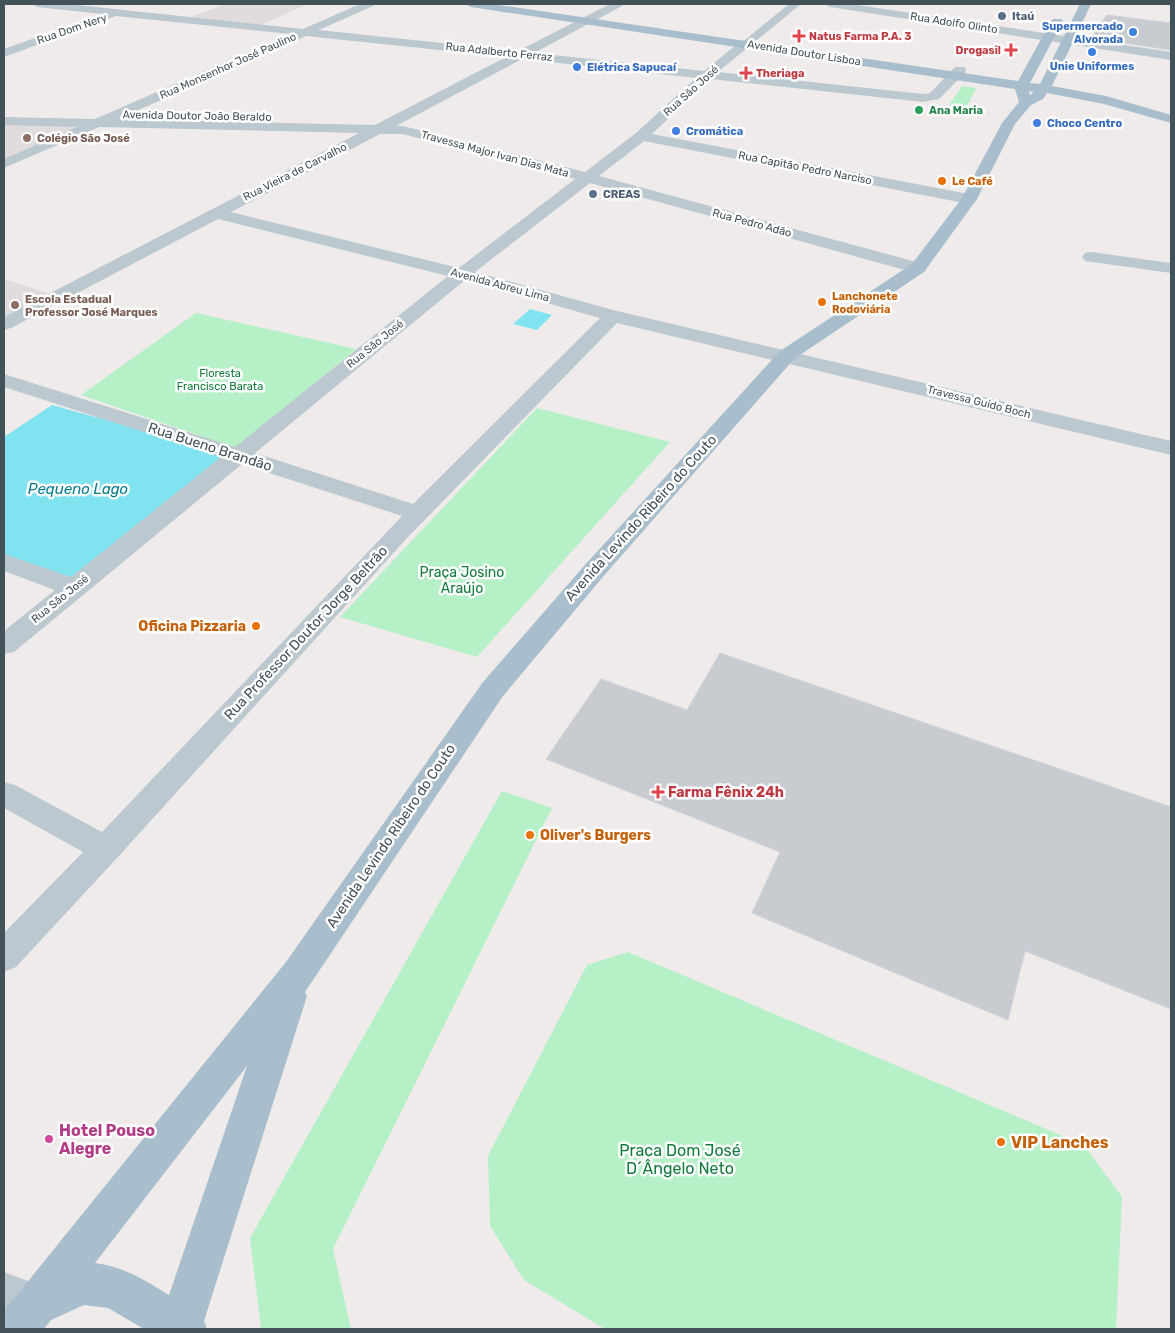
<svg xmlns="http://www.w3.org/2000/svg" width="1175" height="1333" font-family="Rubik,sans-serif">
	<style>
		.education { fill: #e0dcde }
		.green { fill: #b6f0c7 }
		.water { fill: #81e3ef }
		.building { fill: #c8ccd1; stroke: #cfd2d8 }
		.lines { fill: none; stroke-linecap: round; stroke-linejoin: round }
		.minor { fill: #bbc8cf; fill-rule: evenodd }
		.major { fill: #a9becc; fill-rule: evenodd }
		.service-dot { fill: #5c6f8a; stroke: #fff; stroke-width: 2 }
		.shop-dot { fill: #3f7fe0; stroke: #fff; stroke-width: 2 }
		.health-dot { fill: #e0444e; stroke: #fff; stroke-width: 2 }
		.leisure-dot { fill: #2e9e5b; stroke: #fff; stroke-width: 2 }
		.education-dot { fill: #8d6e63; stroke: #fff; stroke-width: 2 }
		.food-dot { fill: #e8710a; stroke: #fff; stroke-width: 2 }
		.hotel-dot { fill: #d1479c; stroke: #fff; stroke-width: 2 }
		.labels { text-anchor: middle; dominant-baseline: central; stroke-width: 5; stroke-linejoin: round; paint-order: stroke }
		.far-service-label { font-size: 11px; font-weight: bold; fill: #4e5e75; stroke: #fff; text-anchor: start }
		.far-street-label { font-size: 11px; fill: #435159; stroke: #fff }
		.far-shop-label { font-size: 11px; font-weight: bold; fill: #366cbe; stroke: #fff; text-anchor: start }
		.far-health-label { font-size: 11px; font-weight: bold; fill: #be3a42; stroke: #fff; text-anchor: start }
		.far-leisure-label { font-size: 11px; font-weight: bold; fill: #27864d; stroke: #fff; text-anchor: start }
		.far-education-label { font-size: 11px; font-weight: bold; fill: #785e54; stroke: #fff; text-anchor: start }
		.far-food-label { font-size: 11px; font-weight: bold; fill: #c56008; stroke: #fff; text-anchor: start }
		.far-park-label { font-size: 11px; fill: #137c3d; stroke: #fff }
		.street-label { font-size: 14px; fill: #435159; stroke: #fff }
		.park-label { font-size: 14px; fill: #137c3d; stroke: #fff }
		.food-label { font-size: 14px; font-weight: bold; fill: #c56008; stroke: #fff; text-anchor: end }
		.health-label { font-size: 14px; font-weight: bold; fill: #be3a42; stroke: #fff; text-anchor: start }
		.water-label { font-size: 15px; font-style: italic; fill: #097c8b; stroke: #fff }
		.near-hotel-label { font-size: 16px; font-weight: bold; fill: #b23c85; stroke: #fff; text-anchor: start }
		.near-food-label { font-size: 16px; font-weight: bold; fill: #c56008; stroke: #fff; text-anchor: start }
		.near-park-label { font-size: 16px; fill: #137c3d; stroke: #fff }
	</style>
	<rect width="100%" height="100%" fill="#efebeb"/>
	<!-- education -->
	<path class="education" d="M 225,4 L 308,4 L 261,25 L 191,17 Z
		M 4,123 L 75,124 L 76,128 L 4,159 Z
		M 4,279 L 50,294 L 4,317 Z"/>
	<!-- green -->
	<path class="green" d="M 962,86 L 976,88 L 966,108 L 949,105 Z
		M 196,313 L 356,349 L 236,448 L 81,395 Z
		M 537,408 L 670,442 L 477,657 L 340,617 Z
		M 502,791 L 552,808 L 333,1249 L 351,1329 L 261,1329 L 250,1238 Z
		M 628,952 L 1084,1145 L 1122,1197 L 1116,1329 L 605,1329 L 524,1280 L 490,1226 L 488,1156 L 587,965 Z"/>
	<!-- water -->
	<path class="water" d="M 530,309 L 552,315 L 537,330 L 513,324 Z
		M 52,405 L 237,456 L 74,588 L 4,562 L 4,437 Z"/>
	<!-- building -->
	<path class="building" d="M 1107,15 L 1171,23 L 1171,50 L 1091,38 Z
		M 720,653 L 1171,807 L 1171,1009 L 1025,951 L 1008,1020 L 752,913 L 780,852 L 546,759 L 601,679 L 687,710 Z"/>
	<g class="lines">
		<!-- minor -->
		<path class="minor" d="M 32,4 L 67,4 L 303,29 L 360,4 L 374,4 L 373,6 L 319,30 L 518,51 L 610,4 L 623,4 L 622,6 L 534,53 L 704,71 L 741,41 L 745,40 L 789,4 L 801,4 L 718,72 L 923,94 L 930,93 L 955,67 L 965,67 L 966,70 L 965,73 L 939,99 L 923,102 L 710,79 L 652,134 L 969,194 L 975,196 L 977,199 L 975,202 L 969,204 L 644,141 L 599,176 L 924,264 L 927,268 L 924,272 L 918,273 L 912,272 L 590,183 L 475,272 L 617,311 L 1171,441 L 1171,455 L 617,323 L 407,538 L 117,858 L 16,967 L 4,972 L 4,933 L 83,852 L 4,808 L 4,782 L 15,785 L 102,832 L 402,516 L 242,464 L 14,652 L 4,654 L 4,631 L 55,590 L 4,571 L 4,554 L 71,577 L 221,457 L 4,387 L 4,374 L 235,447 L 448,276 L 218,219 L 11,328 L 4,330 L 4,317 L 359,133 L 99,127 L 4,168 L 4,159 L 77,127 L 4,125 L 4,117 L 95,119 L 290,34 L 116,16 L 4,57 L 4,49 L 102,14 L 37,7 ZM 306,36 L 506,57 L 375,125 L 118,119 ZM 522,59 L 696,78 L 636,133 L 585,172 L 403,126 L 396,126 ZM 380,134 L 403,134 L 575,179 L 459,268 L 231,212 ZM 465,280 L 600,318 L 413,504 L 255,453 Z
			M 824,4 L 851,4 L 1171,52 L 1171,60 L 830,7 Z
			M 1091,252 L 1171,263 L 1171,273 L 1085,261 L 1082,257 L 1085,253 Z
			M 4,1272 L 52,1290 L 59,1305 L 52,1320 L 37,1327 L 4,1314 Z"/>
		<!-- major -->
		<path class="major" d="M 465,4 L 492,4 L 1018,81 L 1051,21 L 1053,19 L 1061,19 L 1063,21 L 1030,83 L 1040,84 L 1080,4 L 1091,4 L 1052,86 L 1106,96 L 1171,115 L 1171,123 L 1104,104 L 1047,93 L 1043,99 L 1031,105 L 1015,124 L 977,199 L 924,272 L 794,359 L 602,578 L 503,696 L 305,992 L 307,996 L 204,1321 L 207,1329 L 144,1329 L 108,1308 L 84,1305 L 51,1320 L 44,1329 L 4,1329 L 4,1311 L 286,962 L 483,682 L 584,566 L 780,351 L 912,264 L 962,198 L 1002,123 L 1019,102 L 1015,89 L 471,7 ZM 1029,91 L 1034,92 L 1030,95 ZM 247,1066 L 169,1295 C 144,1280 125,1267 95,1263 Z"/>
	</g>
	<!-- markers -->
	<g class="service-dot">
		<circle cx="1002" cy="16" r="5"/>
		<circle cx="593" cy="194" r="5"/>
	</g>
	<g class="shop-dot">
		<circle cx="1133" cy="32" r="5"/>
		<circle cx="1092" cy="52" r="5"/>
		<circle cx="577" cy="67" r="5"/>
		<circle cx="1037" cy="123" r="5"/>
		<circle cx="676" cy="131" r="5"/>
	</g>
	<g class="health-dot">
		<path d="M796.5 28.5h5v5h5v5h-5v5h-5v-5h-5v-5h5z"/>
		<path d="M1008.5 42.5h5v5h5v5h-5v5h-5v-5h-5v-5h5z"/>
		<path d="M743.5 65.5h5v5h5v5h-5v5h-5v-5h-5v-5h5z"/>
		<path d="M655.5 784.5h5v5h5v5h-5v5h-5v-5h-5v-5h5z"/>
	</g>
	<circle class="leisure-dot" cx="919" cy="110" r="5"/>
	<g class="education-dot">
		<circle cx="27" cy="138" r="5"/>
		<circle cx="15" cy="305" r="5"/>
	</g>
	<g class="food-dot">
		<circle cx="942" cy="181" r="5"/>
		<circle cx="822" cy="302" r="5"/>
		<circle cx="256" cy="626" r="5"/>
		<circle cx="530" cy="835" r="5"/>
		<circle cx="1001" cy="1142" r="5"/>
	</g>
	<circle class="hotel-dot" cx="49" cy="1139" r="5"/>
	<g class="labels">
		<!-- far-service labels -->
		<g class="far-service-label">
			<text x="1012" y="16">Itaú</text>
			<text x="603" y="194">CREAS</text>
		</g>
		<!-- far-street labels -->
		<g class="far-street-label">
			<text transform="translate(954 23) rotate(9)">Rua Adolfo Olinto</text>
			<text transform="translate(72 29) rotate(-19)">Rua Dom Nery</text>
			<text transform="translate(499 52) rotate(6)">Rua Adalberto Ferraz</text>
			<text transform="translate(804 53) rotate(9)">Avenida Doutor Lisboa</text>
			<text transform="translate(228 66) rotate(-24)">Rua Monsenhor José Paulino</text>
			<text transform="translate(691 91) rotate(-42)">Rua São José</text>
			<text transform="translate(197 116) rotate(1)">Avenida Doutor João Beraldo</text>
			<text transform="translate(495 154) rotate(15)">Travessa Major Ivan Dias Mata</text>
			<text transform="translate(805 168) rotate(11)">Rua Capitão Pedro Narciso</text>
			<text transform="translate(295 172) rotate(-27)">Rua Vieira de Carvalho</text>
			<text transform="translate(752 223) rotate(15)">Rua Pedro Adão</text>
			<text transform="translate(500 285) rotate(15)">Avenida Abreu Lima</text>
			<text transform="translate(375 344) rotate(-39)">Rua São José</text>
			<text transform="translate(979 402) rotate(14)">Travessa Guido Boch</text>
			<text transform="translate(60 599) rotate(-39)">Rua São José</text>
		</g>
		<!-- far-shop labels -->
		<g class="far-shop-label">
			<text x="1123" y="26" text-anchor="end">Supermercado<tspan x="1123" dy="13">Alvorada</tspan></text>
			<text x="1092" y="66" text-anchor="middle">Unie Uniformes</text>
			<text x="587" y="67">Elétrica Sapucaí</text>
			<text x="1047" y="123">Choco Centro</text>
			<text x="686" y="131">Cromática</text>
		</g>
		<!-- far-health labels -->
		<g class="far-health-label">
			<text x="809" y="36">Natus Farma P.A. 3</text>
			<text x="1001" y="50" text-anchor="end">Drogasil</text>
			<text x="756" y="73">Theriaga</text>
		</g>
		<!-- far-leisure labels -->
		<g class="far-leisure-label">
			<text x="929" y="110">Ana Maria</text>
		</g>
		<!-- far-education labels -->
		<g class="far-education-label">
			<text x="37" y="138">Colégio São José</text>
			<text x="25" y="299">Escola Estadual<tspan x="25" dy="13">Professor José Marques</tspan></text>
		</g>
		<!-- far-food labels -->
		<g class="far-food-label">
			<text x="952" y="181">Le Café</text>
			<text x="832" y="296">Lanchonete<tspan x="832" dy="13">Rodoviária</tspan></text>
		</g>
		<!-- far-park labels -->
		<g class="far-park-label">
			<text x="220" y="373">Floresta<tspan x="220" dy="13">Francisco Barata</tspan></text>
		</g>
		<!-- street labels -->
		<g class="street-label">
			<text transform="translate(210 447) rotate(18)">Rua Bueno Brandão</text>
			<text transform="translate(641 518) rotate(-48)">Avenida Levindo Ribeiro do Couto</text>
			<text transform="translate(306 633) rotate(-47)">Rua Professor Doutor Jorge Beltrão</text>
			<text transform="translate(391 836) rotate(-56)">Avenida Levindo Ribeiro do Couto</text>
		</g>
		<!-- park labels -->
		<g class="park-label">
			<text x="462" y="572">Praça Josino<tspan x="462" dy="16">Araújo</tspan></text>
		</g>
		<!-- food labels -->
		<g class="food-label">
			<text x="246" y="626">Oficina Pizzaria</text>
			<text x="540" y="835" text-anchor="start">Oliver's Burgers</text>
		</g>
		<!-- health labels -->
		<g class="health-label">
			<text x="668" y="792">Farma Fênix 24h</text>
		</g>
		<!-- water labels -->
		<g class="water-label">
			<text x="78" y="489">Pequeno Lago</text>
		</g>
		<!-- near-hotel labels -->
		<g class="near-hotel-label">
			<text x="59" y="1130">Hotel Pouso<tspan x="59" dy="18">Alegre</tspan></text>
		</g>
		<!-- near-food labels -->
		<g class="near-food-label">
			<text x="1011" y="1142">VIP Lanches</text>
		</g>
		<!-- near-park labels -->
		<g class="near-park-label">
			<text x="680" y="1150">Praça Dom José<tspan x="680" dy="18">D´Ângelo Neto</tspan></text>
		</g>
	</g>
	<!-- border -->
	<rect width="1175" height="1333" fill="none" stroke="#435159" stroke-width="10"/>
</svg>
